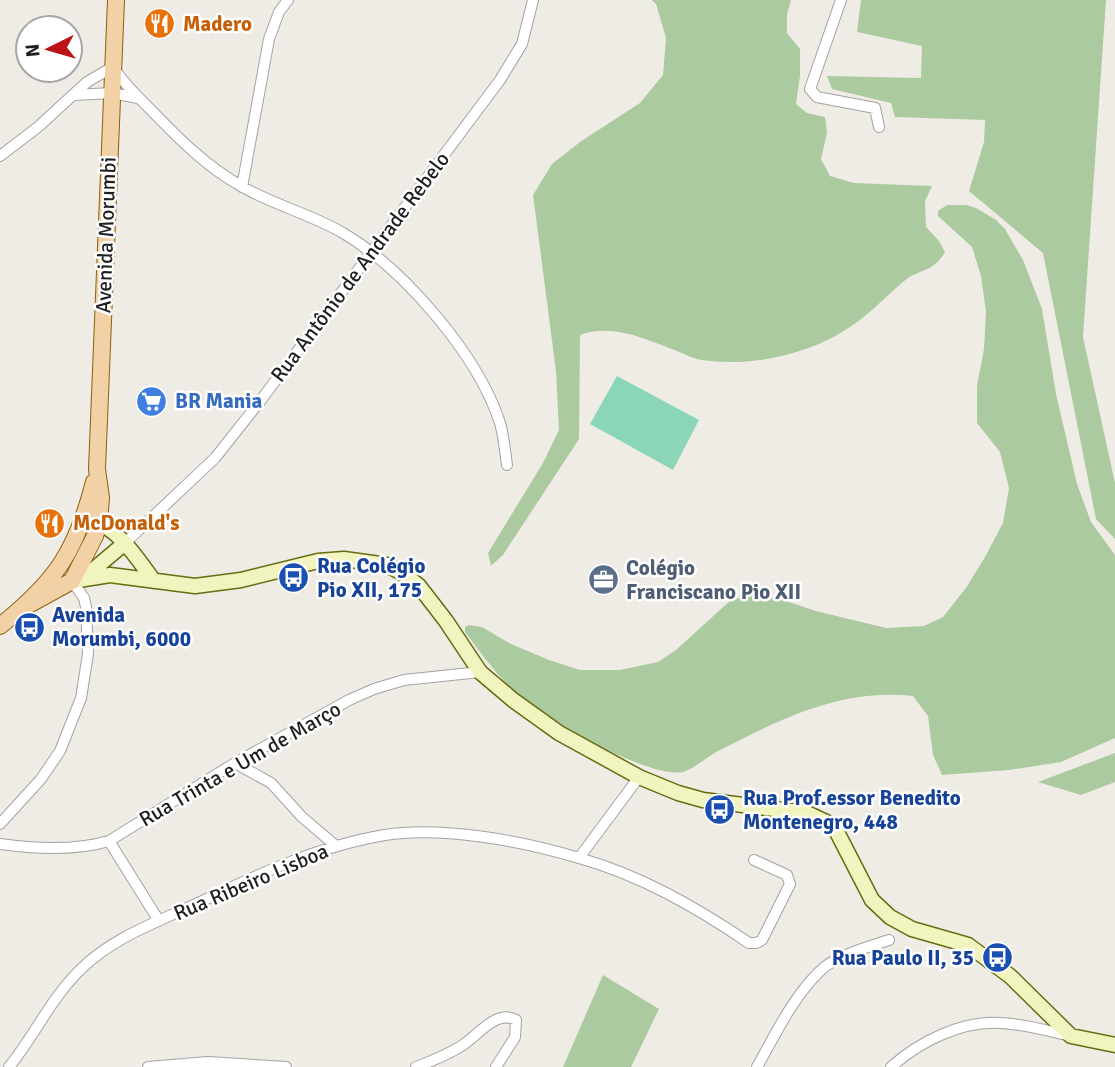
<svg xmlns="http://www.w3.org/2000/svg" width="1115" height="1067" font-family="Signika,sans-serif">
	<style>
		.forest { fill: #acca9f }
		.pitch { fill: #8cd6b8 }
		.lines { fill: none; stroke-linecap: round; stroke-linejoin: round }
		.street-casing { stroke: #a3a3a3; stroke-width: 12 }
		.secondary-casing { stroke: #646d0f; stroke-width: 17 }
		.primary-casing { stroke: #8c600e; stroke-width: 18 }
		.street { stroke: #fff; stroke-width: 10 }
		.secondary { stroke: #f2f4bf; stroke-width: 14 }
		.primary { stroke: #f3d1a7; stroke-width: 16 }
		.labels { text-anchor: middle; dominant-baseline: central; stroke-width: 5; stroke-linejoin: round; paint-order: stroke }
		.food-label { font-size: 21px; font-weight: bold; fill: #c56008; stroke: #fff; text-anchor: start }
		.street-label { font-size: 21px; fill: #1f1f1f; stroke: #fff }
		.shop-label { font-size: 21px; font-weight: bold; fill: #366cbe; stroke: #fff; text-anchor: start }
		.transit-label { font-size: 21px; font-weight: bold; fill: #164399; stroke: #fff; text-anchor: start }
		.service-label { font-size: 21px; font-weight: bold; fill: #4e5e75; stroke: #fff; text-anchor: start }
	</style>
	<rect width="100%" height="100%" fill="#efece6"/>
	<!-- forest -->
	<path class="forest" d="M 652,0 L 791,0 L 787,14 L 787,33 L 800,49 L 800,76 L 796,104 L 807,113 L 825,117 L 827,133 L 821,159 L 830,176 L 854,183 L 932,186 L 925,201 L 926,227 L 939,241 L 945,252 C 932,274 919,268 903,282 C 885,297 870,314 850,327 C 809,355 751,367 702,360 C 693,359 685,354 677,351 C 645,339 613,323 580,335 L 579,439 L 503,555 L 491,566 L 488,553 L 543,463 L 559,430 L 556,371 L 533,195 L 552,164 L 580,142 L 640,103 L 663,75 L 666,38 L 656,4 Z
		M 861,0 L 1106,0 L 1083,337 L 1115,483 L 1115,539 L 1096,519 L 1043,253 L 969,191 L 984,142 L 985,120 L 895,117 L 891,103 L 832,89 L 827,76 L 921,78 L 922,46 L 857,32 Z
		M 947,205 L 966,205 L 976,208 L 996,220 L 1005,229 L 1023,260 L 1042,309 L 1056,394 L 1077,484 L 1091,522 L 1115,555 L 1115,738 L 1061,762 L 1009,770 L 942,775 L 933,755 L 928,716 L 913,696 C 841,688 781,719 718,751 C 707,757 697,766 686,771 C 657,783 548,721 524,700 C 501,681 483,656 465,632 L 465,627 L 469,625 L 482,627 L 511,644 L 549,660 L 580,670 L 620,670 L 658,662 L 676,650 L 732,599 L 753,596 L 783,600 L 816,611 L 886,628 L 924,626 L 943,617 L 966,588 L 985,557 L 1003,523 L 1009,488 L 1000,452 L 977,423 L 977,386 L 984,349 L 986,312 L 981,276 L 972,247 L 938,216 L 938,211 Z
		M 1115,753 L 1115,782 L 1081,795 L 1038,782 Z
		M 603,975 L 659,1009 L 631,1067 L 563,1067 Z"/>
	<!-- pitch -->
	<path class="pitch" d="M 617,376 L 699,420 L 673,470 L 590,424 Z"/>
	<g class="lines">
		<defs>
			<path id="street" d="M 841,0 L 810,89 L 817,97 L 875,108 L 879,127
				M 74,95 L 112,93 L 138,98
				M 0,156 L 38,127 L 87,82 L 113,67 C 124,84 138,97 152,111 C 180,140 206,166 241,186 C 273,205 311,214 343,233 C 404,269 478,355 500,423 C 504,437 505,451 507,465
				M 242,187 L 269,39 L 279,12 L 288,0
				M 125,543 L 215,458 L 261,400 L 500,80 L 522,44 L 533,0
				M 235,763 L 271,783 L 302,817 L 336,846
				M 0,824 L 41,779 L 60,751 L 81,698 L 88,654 L 86,607 L 84,598 L 72,581
				M 109,841 L 159,921
				M 0,844 C 35,849 75,851 109,841 L 235,763 L 349,700 L 374,689 L 404,680 L 480,672
				M 579,858 C 640,875 696,907 749,943 L 756,943 L 762,940 L 790,884 L 787,875 L 754,860
				M 9,1067 C 35,1035 51,998 81,969 C 112,938 157,922 196,904 C 257,875 318,846 385,835 C 441,826 524,841 579,858 L 639,777
				M 148,1067 L 208,1062 L 286,1067
				M 416,1067 C 432,1061 449,1054 463,1045 C 478,1035 497,1009 516,1020 L 515,1037 L 496,1067
				M 757,1067 C 775,1035 793,997 820,971 C 835,956 868,947 889,940
				M 891,1067 C 919,1042 962,1020 1001,1023 C 1024,1024 1048,1031 1071,1036"/>
			<path id="secondary" d="M 91,519 C 120,530 136,557 154,581
				M 82,575 L 93,570 L 125,543
				M 72,581 L 110,575 L 195,586 L 241,580 L 318,561 L 344,559 L 387,565 L 404,574 L 419,586 L 446,621 L 480,672 L 513,700 L 559,733 L 639,777 L 678,793 L 703,800 L 807,813 L 826,822 L 837,832 L 872,900 L 890,917 L 912,929 L 968,945 L 1010,976 L 1071,1036 L 1115,1045"/>
			<path id="primary" d="M 23,608 L 72,581 L 95,536 L 99,522 L 101,498 L 97,469 L 116,0
				M 0,626 C 56,581 76,552 94,482"/>
		</defs>
		<!-- street casing -->
		<use href="#street" class="street-casing"/>
		<!-- secondary casing -->
		<use href="#secondary" class="secondary-casing"/>
		<!-- primary casing -->
		<use href="#primary" class="primary-casing"/>
		<!-- street -->
		<use href="#street" class="street"/>
		<!-- secondary -->
		<use href="#secondary" class="secondary"/>
		<!-- primary -->
		<use href="#primary" class="primary"/>
	</g>
	<!-- icons -->
	<defs>
		<symbol id="restaurant-disc" viewBox="-11 -11 22 22"><circle r="9.5" fill="#e8710a" stroke="#fff"/><path d="M-5-6h1v4h1v-4h1v4h1v-4h1v5L-1.5 .5V6h-2V.5L-5-1ZM5-6V6H3V1.5H1.5Q1.5-4 5-6Z" fill="#fff"/></symbol>
		<symbol id="supermarket-disc" viewBox="-11 -11 22 22"><circle r="9.5" fill="#3f7fe0" stroke="#fff"/><path d="M-6-5.5h2.5l.6 2H6L4.5 2H-2.5L-4.4-4H-6ZM-1.5 3.2a1.3 1.3 0 1 0 .1 0ZM3 3.2a1.3 1.3 0 1 0 .1 0Z" fill="#fff"/></symbol>
		<symbol id="bus-disc" viewBox="-11 -11 22 22"><circle r="9.5" fill="#1a4fb4" stroke="#fff"/><path d="M-5-6H5V4H4V6H2V4H-2V6H-4V4H-5ZM-3.5-4V0h7V-4ZM-3.5 1.2v1.5H-2V1.2ZM2 1.2v1.5H3.5V1.2Z" fill="#fff"/></symbol>
		<symbol id="office-disc" viewBox="-11 -11 22 22"><circle r="9.5" fill="#5c6f8a" stroke="#fff"/><path d="M-6-3h4V-5.5h4V-3h4V5H-6ZM-1-4.5V-3h2v-1.5ZM-6 0V1H6V0Z" fill="#fff"/></symbol>
	</defs>
	<g fill-rule="evenodd">
		<use href="#restaurant-disc" x="142" y="6" width="35" height="35"/>
		<use href="#supermarket-disc" x="134" y="384" width="35" height="35"/>
		<use href="#restaurant-disc" x="32" y="506" width="35" height="35"/>
		<use href="#bus-disc" x="276" y="560" width="35" height="35"/>
		<use href="#office-disc" x="586" y="562" width="35" height="35"/>
		<use href="#bus-disc" x="12" y="610" width="35" height="35"/>
		<use href="#bus-disc" x="702" y="792" width="35" height="35"/>
		<use href="#bus-disc" x="980" y="940" width="35" height="35"/>
	</g>
	<g class="labels">
		<!-- food labels -->
		<g class="food-label">
			<text x="183" y="24">Madero</text>
			<text x="73" y="523">McDonald's</text>
		</g>
		<!-- street labels -->
		<g class="street-label">
			<text transform="translate(106 235) rotate(-88)">Avenida Morumbi</text>
			<text transform="translate(360 267) rotate(-53)">Rua Antônio de Andrade Rebelo</text>
			<text transform="translate(240 764) rotate(-30)">Rua Trinta e Um de Março</text>
			<text transform="translate(251 882) rotate(-23)">Rua Ribeiro Lisboa</text>
		</g>
		<!-- shop labels -->
		<g class="shop-label">
			<text x="175" y="401">BR Mania</text>
		</g>
		<!-- transit labels -->
		<g class="transit-label">
			<text x="317" y="566">Rua Colégio<tspan x="317" dy="24">Pio XII, 175</tspan></text>
			<text x="52" y="615">Avenida<tspan x="52" dy="24">Morumbi, 6000</tspan></text>
			<text x="743" y="798">Rua Prof.essor Benedito<tspan x="743" dy="24">Montenegro, 448</tspan></text>
			<text x="974" y="958" text-anchor="end">Rua Paulo II, 35</text>
		</g>
		<!-- service labels -->
		<g class="service-label">
			<text x="626" y="568">Colégio<tspan x="626" dy="24">Franciscano Pio XII</tspan></text>
		</g>
	</g>
	<!-- north arrow -->
	<g transform="translate(49 49) rotate(265)"><circle r="33" fill="#ffffff" stroke="#a5a5a5" stroke-width="2"/>
	<path d="M0-5L12 26L0 18L-12 26Z" fill="#bb1316"/>
	<text y="-10" font-size="19" font-weight="bold" text-anchor="middle" fill="#1f1f1f">N</text>
	</g>
</svg>
